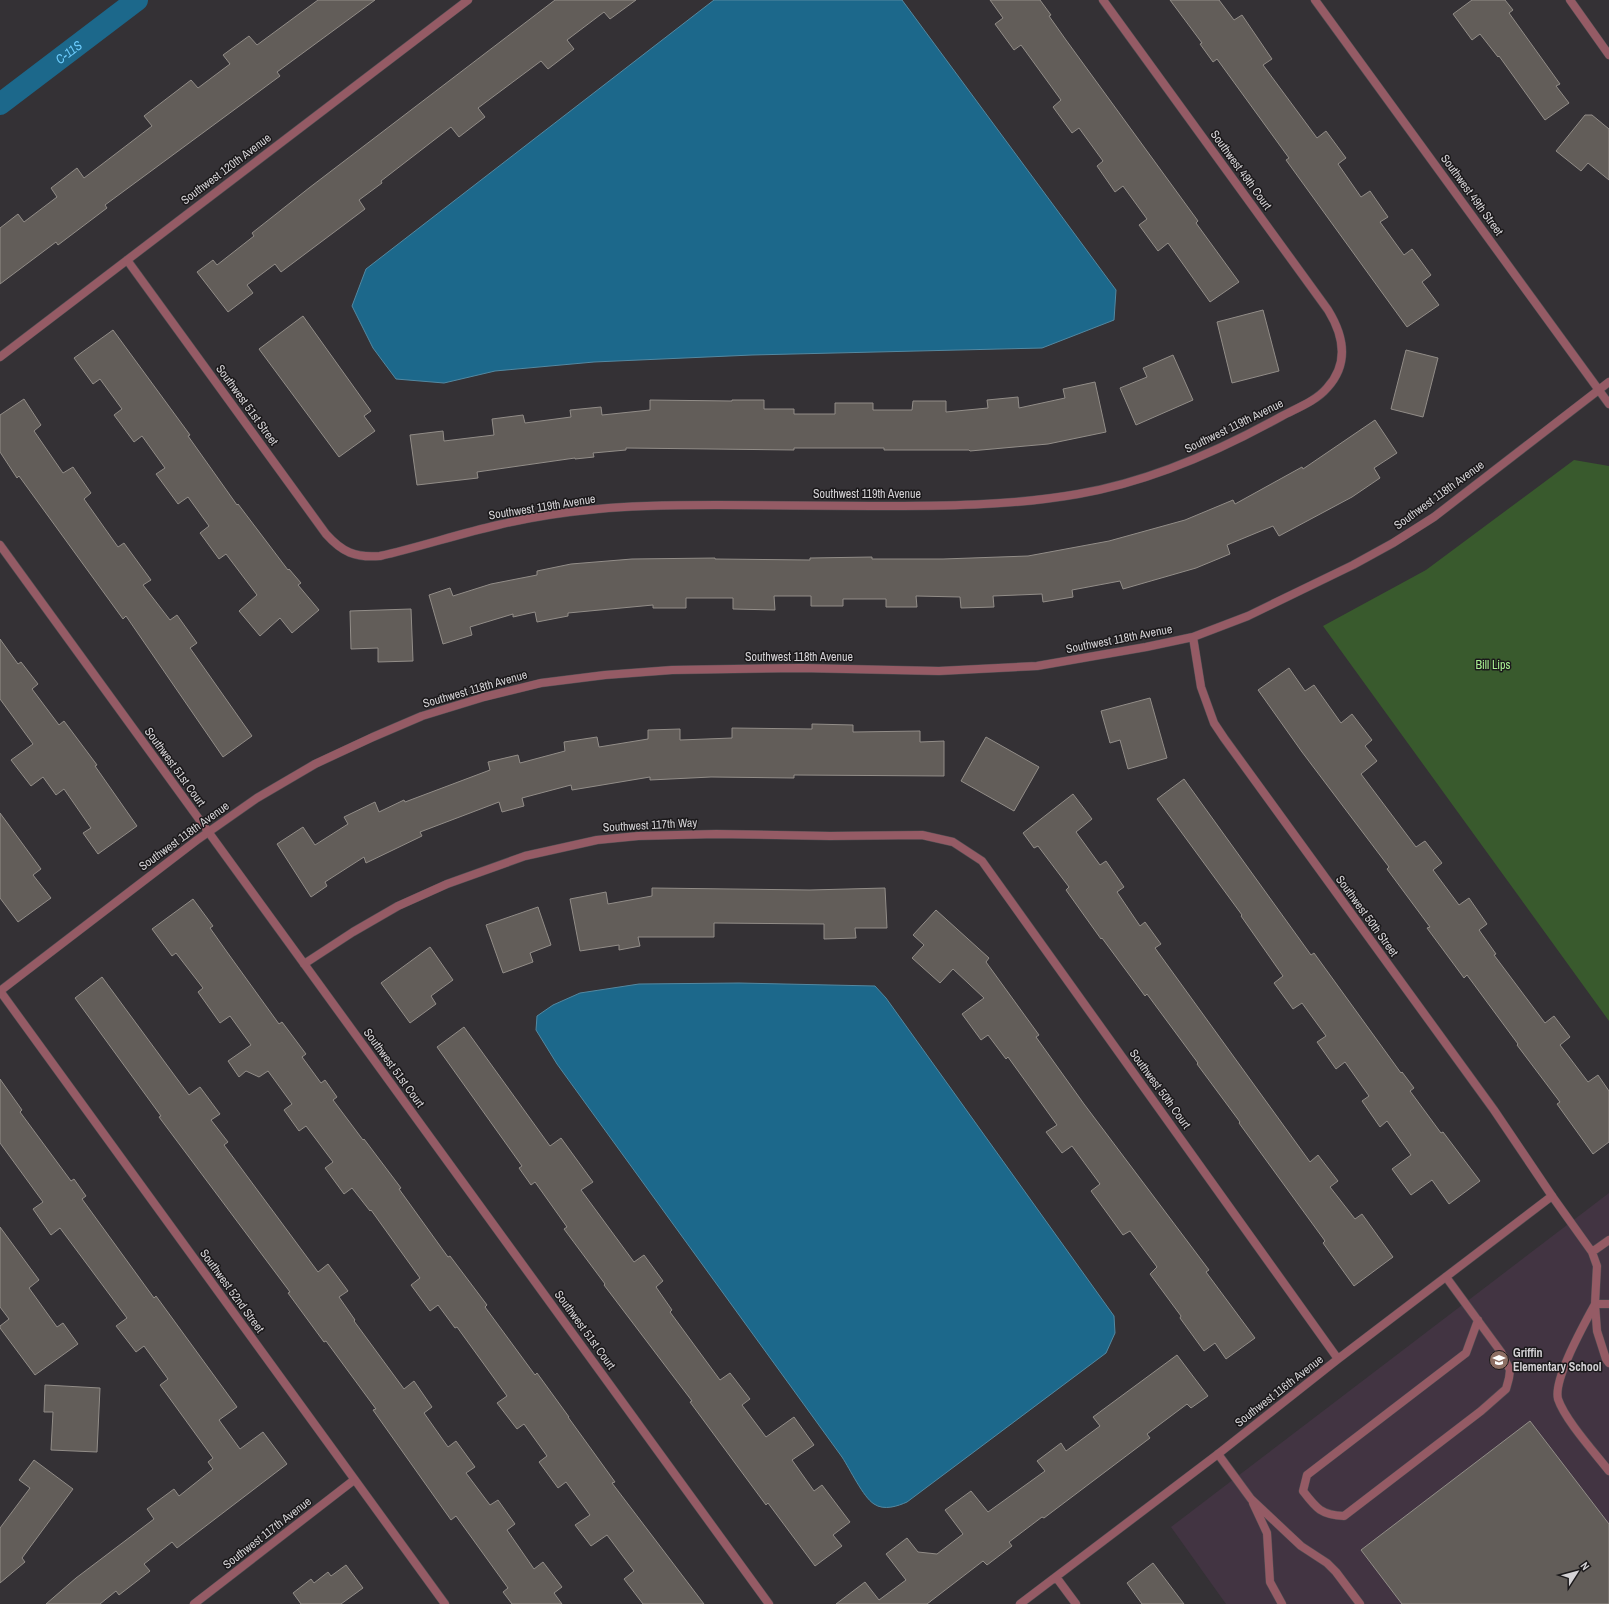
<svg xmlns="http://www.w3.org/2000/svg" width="1609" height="1604" font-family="'Archivo Narrow',sans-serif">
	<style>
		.education { fill: #423442 }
		.green { fill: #395a2d }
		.water { fill: #1c688b; stroke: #5388a1 }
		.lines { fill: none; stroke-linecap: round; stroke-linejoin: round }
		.canal { stroke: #1c688b; stroke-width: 22 }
		.building { fill: #625d59; stroke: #928d88 }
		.lane-casing { stroke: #514e52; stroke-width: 9 }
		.street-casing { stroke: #514e52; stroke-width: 9 }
		.lane { stroke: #955b65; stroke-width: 8 }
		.street { stroke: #955b65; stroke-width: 8 }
		.labels { text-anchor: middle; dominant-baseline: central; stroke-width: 3; stroke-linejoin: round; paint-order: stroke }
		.street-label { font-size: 12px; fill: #d4d2d5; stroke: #1b191b }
		.park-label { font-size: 12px; fill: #aaf193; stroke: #1b191b }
		.poi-label { font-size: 12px; font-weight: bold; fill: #d4d2d5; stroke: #1b191b; text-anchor: start }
		.water-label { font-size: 13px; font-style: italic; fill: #6cccfd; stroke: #1b191b }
	</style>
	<rect width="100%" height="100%" fill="#343135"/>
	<!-- education -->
	<path class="education" d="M 1609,1193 L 1609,1604 L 1226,1604 L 1171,1527 Z"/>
	<!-- green -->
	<path class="green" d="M 1574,460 L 1609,466 L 1609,1021 L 1323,626 L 1426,570 Z"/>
	<!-- water -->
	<path class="water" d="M 714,0 L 902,0 L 1116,290 L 1114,320 L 1042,348 L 752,355 L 594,362 L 495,371 L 444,383 L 396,379 L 373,348 L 352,306 L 366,269 Z
		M 739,983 L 875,986 L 886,998 L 1114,1316 L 1115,1333 L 1106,1353 L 907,1502 C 898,1506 884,1511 874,1504 C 863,1497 850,1469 842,1457 L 557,1064 L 536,1030 L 537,1016 L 553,1005 L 580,993 L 639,984 Z"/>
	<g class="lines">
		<!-- canal -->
		<path class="canal" id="s1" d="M 0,104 L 137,0"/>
	</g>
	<!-- building -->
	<path class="building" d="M 318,0 L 375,0 L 277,72 L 280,76 L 105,205 L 107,208 L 58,245 L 56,242 L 0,284 L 0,228 L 18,214 L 24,222 L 57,197 L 51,188 L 77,168 L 84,178 L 152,126 L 144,116 L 191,80 L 198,88 L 230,64 L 223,55 L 249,36 L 257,45 Z
		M 555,0 L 636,0 L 610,19 L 604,12 L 567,40 L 574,49 L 548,69 L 541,61 L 478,108 L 485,117 L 459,137 L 451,127 L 381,181 L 382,183 L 359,200 L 365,209 L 281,272 L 275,264 L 247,285 L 253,293 L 228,312 L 197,272 L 213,260 L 217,265 L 254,236 L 252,233 L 309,188 Z
		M 990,0 L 1040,0 L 1051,15 L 1049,16 L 1066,40 L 1198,221 L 1196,223 L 1239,282 L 1210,302 L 1168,243 L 1158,251 L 1139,225 L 1147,219 L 1123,186 L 1115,192 L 1097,166 L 1103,161 L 1079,128 L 1072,133 L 1053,107 L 1061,100 L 1021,45 L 1014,50 L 995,24 L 1003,18 Z
		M 1170,0 L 1219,0 L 1234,20 L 1242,15 L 1272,59 L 1263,65 L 1317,138 L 1326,131 L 1346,158 L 1338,164 L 1361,197 L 1370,191 L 1388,217 L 1380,222 L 1404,255 L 1412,249 L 1431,275 L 1422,282 L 1439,305 L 1407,327 L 1286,160 L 1289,158 L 1217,59 L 1213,62 L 1200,44 L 1202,43 Z
		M 1472,0 L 1505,0 L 1513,10 L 1509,13 L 1560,84 L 1556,86 L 1569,103 L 1545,120 L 1499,56 L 1498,57 L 1480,34 L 1472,40 L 1453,14 Z
		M 1585,115 L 1592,115 L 1609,129 L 1609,180 L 1588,163 L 1581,171 L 1556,151 Z
		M 1263,310 L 1279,371 L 1232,383 L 1217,322 Z
		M 303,316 L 371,411 L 364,416 L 375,431 L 339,457 L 259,349 Z
		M 113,330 L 190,435 L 188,436 L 237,505 L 238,504 L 288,570 L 289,569 L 301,583 L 298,585 L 319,610 L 292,633 L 280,618 L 260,636 L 239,611 L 257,595 L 226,554 L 219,559 L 200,533 L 209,526 L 188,497 L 178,504 L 156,474 L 165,468 L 142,436 L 134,442 L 114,415 L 122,409 L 100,379 L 93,384 L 74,358 Z
		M 1406,350 L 1438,358 L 1423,417 L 1391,409 Z
		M 1173,355 L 1193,400 L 1136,425 L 1120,388 L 1147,377 L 1143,368 Z
		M 1095,382 L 1106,432 L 1048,444 L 970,451 L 969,450 L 884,450 L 884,448 L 794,448 L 794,450 L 626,448 L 626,450 L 593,453 L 594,457 L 575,459 L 575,458 L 477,472 L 478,478 L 417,485 L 410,435 L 443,431 L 444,441 L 494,435 L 492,419 L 523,415 L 525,423 L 571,417 L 570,410 L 601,407 L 602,415 L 650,410 L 650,400 L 732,401 L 732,400 L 764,400 L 764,409 L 794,409 L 794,414 L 835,414 L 835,403 L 873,403 L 873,410 L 912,410 L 913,401 L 946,401 L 946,412 L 988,408 L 987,400 L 1018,397 L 1019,408 L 1065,398 L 1063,389 Z
		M 24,399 L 41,425 L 34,431 L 63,473 L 73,467 L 91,493 L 84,499 L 118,547 L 124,543 L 151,580 L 143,585 L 170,620 L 177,615 L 197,643 L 190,648 L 252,736 L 223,757 L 126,616 L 123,619 L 19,476 L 17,478 L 0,452 L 0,415 Z
		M 1375,420 L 1397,453 L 1374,468 L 1380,478 L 1352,497 L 1279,536 L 1273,526 L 1227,545 L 1230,554 L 1196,568 L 1123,589 L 1120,581 L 1072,590 L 1073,597 L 1043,602 L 1042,594 L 993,596 L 994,607 L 961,608 L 960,597 L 916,596 L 917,607 L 886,607 L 886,599 L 843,599 L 843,606 L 811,606 L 811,596 L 774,596 L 775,610 L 733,609 L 733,598 L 686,598 L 686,608 L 653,608 L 653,605 L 568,613 L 568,616 L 537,622 L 535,612 L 513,617 L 513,614 L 470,627 L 472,635 L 443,644 L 429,595 L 450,588 L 453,596 L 491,584 L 537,575 L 537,571 L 571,564 L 632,559 L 715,558 L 715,559 L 810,560 L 810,558 L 872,557 L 872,559 L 943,559 L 1028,556 L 1109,541 L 1185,520 L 1233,500 L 1235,504 L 1302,467 L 1303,469 Z
		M 411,609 L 413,661 L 378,662 L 378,648 L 351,649 L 350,611 Z
		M 0,639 L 18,664 L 21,662 L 38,684 L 32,689 L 59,725 L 64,721 L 97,765 L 95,766 L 137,826 L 98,854 L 83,833 L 91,828 L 64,789 L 56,795 L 43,777 L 31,786 L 11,760 L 33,744 L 0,699 Z
		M 1289,668 L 1305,691 L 1314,685 L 1341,723 L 1352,714 L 1372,740 L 1365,746 L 1377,761 L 1361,774 L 1416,847 L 1425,841 L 1442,863 L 1433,870 L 1459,905 L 1469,898 L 1487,924 L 1479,930 L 1496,954 L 1494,955 L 1545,1023 L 1554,1016 L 1570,1037 L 1560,1045 L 1588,1082 L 1598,1075 L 1609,1091 L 1609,1142 L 1593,1154 L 1557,1104 L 1560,1102 L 1517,1045 L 1518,1044 L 1467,975 L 1464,978 L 1427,928 L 1430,927 L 1387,869 L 1389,867 L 1302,752 L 1258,690 Z
		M 1150,698 L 1167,758 L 1128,769 L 1120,740 L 1110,743 L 1101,711 Z
		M 812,724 L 853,725 L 853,732 L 920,731 L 920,742 L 944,741 L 944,776 L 794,775 L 794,778 L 711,777 L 650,780 L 650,777 L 572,790 L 571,785 L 522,798 L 524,806 L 502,812 L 499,802 L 420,832 L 422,836 L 366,863 L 364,857 L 325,882 L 327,886 L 311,897 L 277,844 L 303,827 L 315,845 L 348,824 L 344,817 L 375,802 L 379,812 L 404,800 L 405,802 L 490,770 L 488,762 L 518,755 L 520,763 L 565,751 L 564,742 L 597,737 L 599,747 L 648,739 L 648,730 L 680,729 L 680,740 L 732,738 L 732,728 L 812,729 Z
		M 986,737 L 1039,767 L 1014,811 L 961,781 Z
		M 1184,779 L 1311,955 L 1314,953 L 1401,1073 L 1402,1072 L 1414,1088 L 1410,1091 L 1441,1133 L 1443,1132 L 1480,1181 L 1449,1204 L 1432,1180 L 1411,1195 L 1392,1169 L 1411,1155 L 1387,1121 L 1380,1127 L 1362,1101 L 1369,1096 L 1345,1062 L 1336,1069 L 1317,1042 L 1326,1036 L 1302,1003 L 1293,1009 L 1274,983 L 1283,976 L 1241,916 L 1242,915 L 1157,799 Z
		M 1073,794 L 1092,819 L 1076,832 L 1100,865 L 1106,861 L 1124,887 L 1117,892 L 1140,926 L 1145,922 L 1161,944 L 1155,948 L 1310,1162 L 1318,1155 L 1338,1181 L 1330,1187 L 1355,1219 L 1362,1214 L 1393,1257 L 1354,1286 L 1323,1243 L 1325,1241 L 1239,1123 L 1240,1122 L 1197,1064 L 1198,1063 L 1147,994 L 1145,996 L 1102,938 L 1101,939 L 1066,890 L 1069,887 L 1038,846 L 1034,848 L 1023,833 Z
		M 0,813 L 41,869 L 33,875 L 51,898 L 18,922 L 0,898 Z
		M 652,888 L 810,890 L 885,888 L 887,928 L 855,928 L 856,938 L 824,939 L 824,924 L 714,923 L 714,937 L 638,937 L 640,946 L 619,950 L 619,945 L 580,951 L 570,899 L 606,892 L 608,904 L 652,896 Z
		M 193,899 L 213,926 L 210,928 L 227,952 L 279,1024 L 282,1022 L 306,1054 L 302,1057 L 321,1083 L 325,1080 L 337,1097 L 333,1100 L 363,1140 L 364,1139 L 401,1188 L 399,1189 L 448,1257 L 450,1256 L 487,1305 L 485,1307 L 535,1375 L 537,1373 L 569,1417 L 568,1417 L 615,1482 L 612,1483 L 704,1604 L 643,1604 L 624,1579 L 634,1571 L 607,1535 L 591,1546 L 575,1525 L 590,1515 L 566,1482 L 558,1488 L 539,1462 L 547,1456 L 524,1424 L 517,1429 L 497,1403 L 507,1396 L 457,1327 L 455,1328 L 438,1305 L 430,1311 L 411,1285 L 420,1278 L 371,1210 L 370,1211 L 352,1188 L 344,1194 L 325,1168 L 333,1162 L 306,1126 L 299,1131 L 284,1110 L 292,1104 L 268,1071 L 259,1077 L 246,1071 L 239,1077 L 228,1061 L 251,1045 L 230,1016 L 220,1023 L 198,992 L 203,988 L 176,953 L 172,956 L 152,929 Z
		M 538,907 L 551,945 L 530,953 L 533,962 L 503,973 L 486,925 Z
		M 936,910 L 989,958 L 986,962 L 1039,1035 L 1036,1037 L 1084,1104 L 1209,1270 L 1206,1272 L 1255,1338 L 1226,1359 L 1215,1343 L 1204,1351 L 1180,1318 L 1181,1316 L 1150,1274 L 1157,1267 L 1130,1231 L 1123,1235 L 1091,1191 L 1100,1184 L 1072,1146 L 1062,1153 L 1046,1132 L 1057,1125 L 1008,1057 L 1006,1059 L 988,1035 L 981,1040 L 962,1014 L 984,998 L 953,969 L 940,983 L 912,958 L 924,945 L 913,935 Z
		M 430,947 L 453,980 L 431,996 L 436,1004 L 410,1023 L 381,983 Z
		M 102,977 L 189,1095 L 200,1087 L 220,1114 L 211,1120 L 228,1142 L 224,1145 L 318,1272 L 328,1264 L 348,1291 L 339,1297 L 355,1320 L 354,1321 L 404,1389 L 414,1381 L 432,1407 L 424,1413 L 448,1447 L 456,1441 L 475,1467 L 466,1473 L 490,1505 L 498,1500 L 515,1524 L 507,1530 L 534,1569 L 543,1562 L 562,1587 L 554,1593 L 562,1604 L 512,1604 L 503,1592 L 508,1588 L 456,1516 L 451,1520 L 373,1410 L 376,1409 L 326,1341 L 324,1342 L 288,1293 L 290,1292 L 159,1117 L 161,1116 L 75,998 Z
		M 464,1027 L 550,1146 L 561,1138 L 593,1182 L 581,1190 L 634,1262 L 644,1255 L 663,1281 L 656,1287 L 672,1310 L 670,1312 L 720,1380 L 730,1373 L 750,1399 L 742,1405 L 766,1437 L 794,1417 L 814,1445 L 792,1460 L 814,1491 L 822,1485 L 850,1522 L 833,1535 L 842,1546 L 815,1566 L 768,1503 L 766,1505 L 690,1402 L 692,1401 L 604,1285 L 605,1284 L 564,1229 L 567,1227 L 535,1182 L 531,1185 L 519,1168 L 522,1166 L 437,1047 Z
		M 0,1079 L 22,1110 L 20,1112 L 71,1181 L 74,1179 L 86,1196 L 82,1199 L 154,1298 L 156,1296 L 237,1407 L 219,1420 L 240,1449 L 263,1432 L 287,1464 L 177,1548 L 172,1542 L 144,1564 L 150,1571 L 119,1595 L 116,1591 L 100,1604 L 46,1604 L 76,1578 L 154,1519 L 147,1509 L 174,1489 L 179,1496 L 213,1469 L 208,1462 L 213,1458 L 160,1385 L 168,1379 L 144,1346 L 136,1352 L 116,1326 L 127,1318 L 60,1228 L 51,1235 L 33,1209 L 43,1202 L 0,1143 Z
		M 0,1227 L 39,1280 L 29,1288 L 57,1327 L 63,1323 L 78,1344 L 35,1375 L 0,1328 L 0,1326 L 9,1319 L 0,1307 Z
		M 1177,1355 L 1208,1396 L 1191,1408 L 1187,1404 L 1147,1434 L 1150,1438 L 1044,1518 L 1042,1517 L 1009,1542 L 1012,1546 L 987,1565 L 983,1561 L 927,1604 L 836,1604 L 865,1582 L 879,1600 L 906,1580 L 886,1554 L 907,1538 L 918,1552 L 937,1554 L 963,1534 L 945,1510 L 971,1491 L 988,1512 L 1045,1471 L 1037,1461 L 1061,1443 L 1066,1451 L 1100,1426 L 1093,1417 Z
		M 45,1385 L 100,1388 L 97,1452 L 51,1450 L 53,1412 L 44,1412 Z
		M 1530,1421 L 1609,1524 L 1609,1604 L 1402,1604 L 1361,1550 Z
		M 34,1460 L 73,1489 L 22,1558 L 25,1562 L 0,1583 L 0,1528 L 30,1488 L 19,1480 Z
		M 1153,1563 L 1184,1604 L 1142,1604 L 1127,1583 Z
		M 346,1565 L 363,1588 L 341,1604 L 301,1604 L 293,1593 L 311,1579 L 314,1583 L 328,1572 L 331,1576 Z"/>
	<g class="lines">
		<defs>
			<path id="lane" d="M 1552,1196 L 1592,1252 L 1609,1240
				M 1592,1252 L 1597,1266 L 1595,1304 L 1597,1331 L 1606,1359 L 1609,1363
				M 1446,1277 L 1501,1352 L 1510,1370 L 1509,1378 L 1506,1389 L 1481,1411 L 1344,1516 C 1321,1515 1316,1508 1303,1491 L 1307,1475 L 1466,1353 L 1478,1320
				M 1595,1304 C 1585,1323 1553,1379 1558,1399 C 1565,1420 1595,1453 1609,1471
				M 1595,1304 L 1609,1304
				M 1218,1454 L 1251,1499 L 1301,1546 L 1327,1563 L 1336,1572 L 1360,1604
				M 1253,1503 L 1267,1533 L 1270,1582 L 1282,1604"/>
			<path id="street" d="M 1315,0 L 1609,404
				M 1570,0 L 1609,55
				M 127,260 L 326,534 C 342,552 355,558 380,556 C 420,547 458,534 498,525 C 531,517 565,512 598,509 C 637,505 677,505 716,505 C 768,505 819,506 871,506 C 940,506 1010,506 1078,494 C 1150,482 1219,451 1282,416 C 1297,408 1316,401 1327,388 C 1349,364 1344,336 1328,310 L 1103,0
				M 0,357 L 468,0
				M 0,545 L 769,1604
				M 304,964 L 353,932 L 398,906 L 447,884 L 525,856 L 597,840 L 638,836 L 716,834 L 830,836 L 922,835 L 953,842 L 982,861 L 1338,1359
				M 0,991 L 197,840 L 257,798 L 315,764 L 373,737 L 422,716 L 484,697 L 541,683 L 605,675 L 672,670 L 800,668 L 939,671 L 1037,666 L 1146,647 L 1193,637 L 1248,616 L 1353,565 L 1393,543 L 1434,517 L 1609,382
				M 0,991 L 445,1604
				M 1056,1577 L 1076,1604
				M 194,1604 L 354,1480
				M 1020,1604 L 1218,1454 L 1338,1359 L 1552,1196 L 1494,1110 L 1224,738 L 1214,723 L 1201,687 L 1193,637"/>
		</defs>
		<!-- lane casing -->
		<use href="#lane" class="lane-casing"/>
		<!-- street casing -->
		<use href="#street" class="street-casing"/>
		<!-- lane -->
		<use href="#lane" class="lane"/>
		<!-- street -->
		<use href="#street" class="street"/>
	</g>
	<!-- icons -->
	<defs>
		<symbol id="school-disc" viewBox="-11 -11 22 22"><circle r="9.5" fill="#8d6e63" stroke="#1b191b"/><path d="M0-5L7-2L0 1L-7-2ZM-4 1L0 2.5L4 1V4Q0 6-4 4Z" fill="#fff"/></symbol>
	</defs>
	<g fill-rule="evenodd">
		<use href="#school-disc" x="1488" y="1349" width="22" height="22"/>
	</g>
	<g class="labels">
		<!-- street labels -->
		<g class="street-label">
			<text transform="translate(226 169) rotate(-37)">Southwest 120th Avenue</text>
			<text transform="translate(1241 170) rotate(54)">Southwest 49th Court</text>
			<text transform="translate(1472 195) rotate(54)">Southwest 49th Street</text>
			<text transform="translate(247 405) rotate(54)">Southwest 51st Street</text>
			<text transform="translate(1234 426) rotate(-26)">Southwest 119th Avenue</text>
			<text x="867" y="494">Southwest 119th Avenue</text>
			<text transform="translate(1439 495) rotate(-36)">Southwest 118th Avenue</text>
			<text transform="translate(542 507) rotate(-9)">Southwest 119th Avenue</text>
			<text transform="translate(1119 639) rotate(-11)">Southwest 118th Avenue</text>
			<text x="799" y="657">Southwest 118th Avenue</text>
			<text transform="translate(475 689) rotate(-16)">Southwest 118th Avenue</text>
			<text transform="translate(175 767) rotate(54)">Southwest 51st Court</text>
			<text transform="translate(650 825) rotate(-3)">Southwest 117th Way</text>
			<text transform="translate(184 836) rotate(-36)">Southwest 118th Avenue</text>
			<text transform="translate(1367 916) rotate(54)">Southwest 50th Street</text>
			<text transform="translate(394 1068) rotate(54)">Southwest 51st Court</text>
			<text transform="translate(1160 1089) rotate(54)">Southwest 50th Court</text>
			<text transform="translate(232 1291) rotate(54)">Southwest 52nd Street</text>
			<text transform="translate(585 1330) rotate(54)">Southwest 51st Court</text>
			<text transform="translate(1279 1391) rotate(-38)">Southwest 116th Avenue</text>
			<text transform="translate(267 1533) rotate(-38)">Southwest 117th Avenue</text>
		</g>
		<!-- park labels -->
		<g class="park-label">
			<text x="1493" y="665">Bill Lips</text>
		</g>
		<!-- poi labels -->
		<g class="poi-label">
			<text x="1513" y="1353">Griffin<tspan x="1513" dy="14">Elementary School</tspan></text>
		</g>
		<!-- water labels -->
		<g class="water-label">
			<text stroke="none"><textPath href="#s1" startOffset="86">C-11S</textPath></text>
		</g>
	</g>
	<!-- north arrow -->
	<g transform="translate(1577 1572) rotate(54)" stroke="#1b191b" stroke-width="3" paint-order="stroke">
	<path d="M0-3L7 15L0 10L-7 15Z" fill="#d4d2d5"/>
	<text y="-6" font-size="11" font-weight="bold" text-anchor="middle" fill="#d4d2d5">N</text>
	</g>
</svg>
